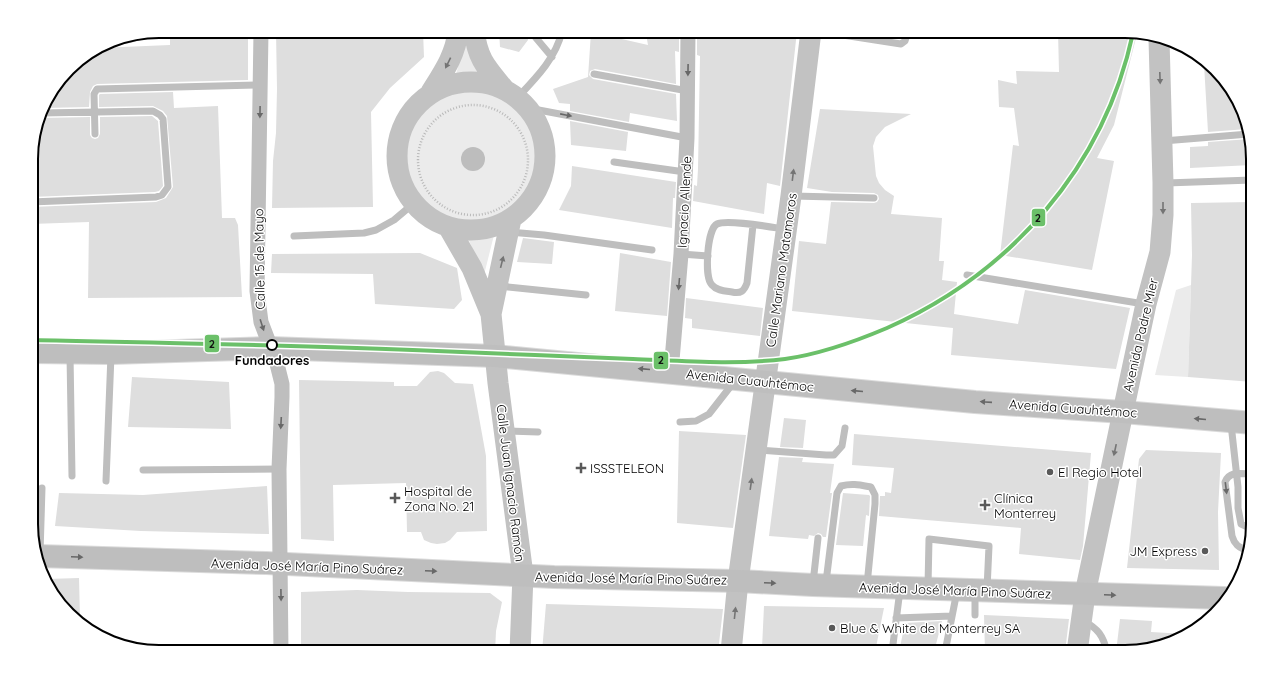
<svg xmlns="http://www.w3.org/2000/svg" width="1284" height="683" font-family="Quicksand,sans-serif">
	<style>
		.green { fill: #ebebeb }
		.water { fill: #bdbdbd }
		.building { fill: #dedede }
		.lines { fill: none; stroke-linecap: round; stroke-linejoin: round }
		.highway-casing { stroke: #dbdbdb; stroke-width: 24 }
		.path { stroke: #b9b9b9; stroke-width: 2.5; stroke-dasharray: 1 2; stroke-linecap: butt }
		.lane { stroke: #bebebe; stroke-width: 7 }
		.street { stroke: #bebebe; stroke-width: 15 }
		.secondary { stroke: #c2c2c2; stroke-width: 21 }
		.highway { stroke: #bebebe; stroke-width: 22 }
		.metro-1-casing { stroke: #fff; stroke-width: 7 }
		.metro-1 { stroke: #6bc069; stroke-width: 4 }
		.oneway { fill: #747474 }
		.oneway2 { fill: #686868 }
		.stop-dot { fill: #fff; stroke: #000; stroke-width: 2 }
		.poi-dot { fill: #595959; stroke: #fff; stroke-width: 1.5 }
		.labels { text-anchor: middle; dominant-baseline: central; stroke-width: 3; stroke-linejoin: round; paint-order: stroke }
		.street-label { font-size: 13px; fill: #000; stroke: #fff }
		.stop-label { font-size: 13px; font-weight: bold; fill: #000; stroke: #fff }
		.poi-label { font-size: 13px; fill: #000; stroke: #fff; text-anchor: start }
		.rim { fill: none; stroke: #000; stroke-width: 2 }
		.line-badge { stroke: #fff; stroke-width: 1.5 }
		.pale-badge-label { font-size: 11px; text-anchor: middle; font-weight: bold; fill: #111 }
	</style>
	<rect width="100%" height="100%" fill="#fff"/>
	<!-- green -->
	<path class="green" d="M 466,38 L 483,77 L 455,78 Z
		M403 160a69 69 0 1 1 138 0a69 69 0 1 1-138 0Z
		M 494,235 L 484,275 L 467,236 Z
		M 1191,285 L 1188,377 L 1155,375 L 1176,290 Z"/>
	<!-- water -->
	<path class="water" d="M461 159a12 12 0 1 1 24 0a12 12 0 1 1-24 0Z"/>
	<!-- building -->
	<path class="building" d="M 170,31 L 248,31 L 248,80 L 97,84 L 93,86 L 90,92 L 89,107 L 43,108 L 44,102 L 75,63 L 98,48 L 170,45 Z
		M 276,31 L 423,31 L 424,57 L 390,88 L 371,112 L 373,207 L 272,208 L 273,161 L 276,133 L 277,89 Z
		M 499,31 L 527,31 L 528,40 L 519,52 L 500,47 Z
		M 649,31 L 679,31 L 679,52 L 675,51 L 676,84 L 595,69 L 590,71 L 589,75 L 593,79 L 676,94 L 677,121 L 630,113 L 629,122 L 570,111 L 570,104 L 559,103 L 553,89 L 588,77 L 591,32 L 648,45 L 646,34 L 649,33 Z
		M 697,31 L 797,31 L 780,186 L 767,183 L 764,214 L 693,201 L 694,185 L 697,186 L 698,169 L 700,56 L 697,55 Z
		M 1058,31 L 1125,31 L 1137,34 L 1114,125 L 1097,158 L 1114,161 L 1092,270 L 1000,255 L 1013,145 L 1019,146 L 1014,108 L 999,107 L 998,80 L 1017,84 L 1016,71 L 1059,72 Z
		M 1204,64 L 1231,88 L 1247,129 L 1208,132 Z
		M 173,92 L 174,108 L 218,106 L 222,218 L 235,218 L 238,225 L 242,297 L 88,298 L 89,222 L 31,224 L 31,207 L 156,202 L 166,198 L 173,187 L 167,116 L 163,111 L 153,106 L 99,107 L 99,95 L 100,94 Z
		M 820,109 L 911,114 L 885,127 L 876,137 L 873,146 L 876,176 L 879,183 L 885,190 L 894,196 L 891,214 L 942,218 L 939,261 L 944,261 L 942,280 L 957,282 L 954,314 L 1018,324 L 1025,290 L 1130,308 L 1116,369 L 951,355 L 953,328 L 792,311 L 799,241 L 826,244 L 831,202 L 874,203 L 877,202 L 879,199 L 878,195 L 874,193 L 832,192 L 807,188 Z
		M 152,116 L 158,121 L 163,186 L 159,191 L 155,192 L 31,197 L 31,151 L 40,118 L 90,117 L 90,135 L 92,138 L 95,139 L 98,138 L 100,134 L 100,117 Z
		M 570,121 L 628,132 L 626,151 L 571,145 Z
		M 1250,139 L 1252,143 L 1252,165 L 1190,168 L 1190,147 L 1208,146 L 1208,142 Z
		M 572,166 L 676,182 L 675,198 L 673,198 L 672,228 L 559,210 L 571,186 Z
		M 1252,202 L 1253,382 L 1188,377 L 1192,255 L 1191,203 Z
		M 523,238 L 554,242 L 552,264 L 517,262 Z
		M 420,253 L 457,268 L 462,300 L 454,309 L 375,304 L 373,274 L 271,273 L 272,254 Z
		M 620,253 L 671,262 L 667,316 L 615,311 Z
		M 686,298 L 763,308 L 760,336 L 692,328 L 692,319 L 685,318 Z
		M 438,371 L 444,373 L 455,383 L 473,384 L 486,456 L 487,531 L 457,532 L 450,540 L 445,543 L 437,544 L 431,543 L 424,540 L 421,532 L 407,532 L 406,483 L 333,485 L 334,541 L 301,539 L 299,380 L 394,382 L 394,386 L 417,386 L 430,372 Z
		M 132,377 L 229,382 L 231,429 L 128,427 Z
		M 784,418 L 806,420 L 803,448 L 780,447 Z
		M 679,431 L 746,435 L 733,528 L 677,523 Z
		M 854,434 L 1091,453 L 1083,546 L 1080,560 L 1019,554 L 1021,528 L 879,516 L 880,496 L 885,496 L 885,492 L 891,493 L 894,468 L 852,465 Z
		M 1146,450 L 1221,453 L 1218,512 L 1219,570 L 1127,568 L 1139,459 Z
		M 779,457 L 803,458 L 802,462 L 834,464 L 830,493 L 832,493 L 826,537 L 823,537 L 821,534 L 818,533 L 814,536 L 809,535 L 808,539 L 769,536 Z
		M 267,486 L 269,534 L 141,531 L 55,526 L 59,493 L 143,495 Z
		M 843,493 L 869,495 L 870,496 L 869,516 L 866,515 L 863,546 L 836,545 Z
		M 79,578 L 80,619 L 53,595 L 47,579 Z
		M 357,590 L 408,592 L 490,593 L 502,602 L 496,631 L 495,652 L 301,652 L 301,592 Z
		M 546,604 L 723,609 L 718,652 L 542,652 Z
		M 764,606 L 884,608 L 875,652 L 783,652 L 784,649 L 762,648 Z
		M 984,615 L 1069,619 L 1065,652 L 985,652 Z
		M 1120,619 L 1152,621 L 1151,632 L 1185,634 L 1133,652 L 1116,652 Z
		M 942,621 L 934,652 L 899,652 L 905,623 Z"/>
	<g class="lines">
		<defs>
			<path id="highway" d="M 32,352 L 111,353 L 270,348 L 495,356 L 975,402 L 1123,412 L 1253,423
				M 38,556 L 266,563 L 554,577 L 738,581 L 813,585 L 1224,598"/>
		</defs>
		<!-- highway casing -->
		<use href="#highway" class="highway-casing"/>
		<!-- path -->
		<path class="path" d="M418 160a55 55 0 1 1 110 0a55 55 0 1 1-110 0Z"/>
		<!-- lane -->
		<path class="lane" d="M 533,31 L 536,38 L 552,57
			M 817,31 L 901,44 L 905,41 L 908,31
			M 110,41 C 123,41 134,40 146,34
			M 594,74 L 688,91
			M 517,98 C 536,78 556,58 562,31
			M 528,108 L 687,138
			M 95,134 L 94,94 L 97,89 L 260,85
			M 1163,141 L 1249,134
			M 614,162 L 685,172
			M 1166,183 L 1252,180
			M 793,196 L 874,198
			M 31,202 L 156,197 L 162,195 L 168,187 L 163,119 L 160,115 L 153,111 L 42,113
			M 753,225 L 747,283 C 744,291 741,294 732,292 C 725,291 717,291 712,285 C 704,278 707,229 717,224 C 727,219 771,227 784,229
			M 509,232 L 544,235 L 652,250
			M 294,236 L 364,233 L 376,230 L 394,220 L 413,204
			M 681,254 L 708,256
			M 967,275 L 1144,304
			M 499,286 L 586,295
			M 70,355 L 72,476
			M 680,422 L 696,421 L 709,414 L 734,382
			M 1231,424 L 1238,487 L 1238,508 L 1241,524 L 1252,529
			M 506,431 L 538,432
			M 758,450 L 826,455 L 834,455 L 842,446 L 845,428
			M 143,470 L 279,469
			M 106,481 L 111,355
			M 1247,549 C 1239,549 1234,543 1232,536 L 1225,482 C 1230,470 1242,474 1253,474
			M 40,554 L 42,488
			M 826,582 L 837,493 L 841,486 C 852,483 860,485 871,487 L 875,495 L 875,504 L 867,585
			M 813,583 L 818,538
			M 928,586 L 929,539 L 989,546 L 987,589
			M 975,593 L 975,615
			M 896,618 L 952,616
			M 1084,621 C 1098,629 1103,635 1107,652
			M 892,652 L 900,590
			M 945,652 L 957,591"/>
		<!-- street -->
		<path class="street" d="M 261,31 L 257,291 L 261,322 L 277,364 L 282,384 L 282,397 L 279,469 L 281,652
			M 671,372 L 681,254 L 687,138 L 688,31"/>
		<!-- secondary -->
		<path class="secondary" d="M 474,31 C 478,60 486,67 504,89
			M397 156a74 74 0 1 1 148 0a74 74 0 1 1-148 0Z
			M 431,92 C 443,73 456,54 458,31
			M 449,228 L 472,268 L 491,314 L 498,383 L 523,575 L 520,652
			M 491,314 L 511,219
			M 731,652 L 738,581 L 791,196 L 811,31
			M 1077,652 L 1085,594 L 1123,412 L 1146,304 L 1160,252 L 1163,215 L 1163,183 L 1159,39"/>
		<!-- highway -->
		<use href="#highway" class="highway"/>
		<defs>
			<path id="metro-1" d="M 32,340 C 167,343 302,345 437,351 C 502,354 568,356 633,359 C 683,361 735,365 785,359 C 821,354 854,342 887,328 C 1011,273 1104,167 1133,33"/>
		</defs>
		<!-- metro-1 casing -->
		<use href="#metro-1" class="metro-1-casing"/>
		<!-- metro-1 -->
		<use href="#metro-1" class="metro-1"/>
	</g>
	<!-- one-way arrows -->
	<defs><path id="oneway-solid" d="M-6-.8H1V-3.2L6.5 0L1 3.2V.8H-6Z"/></defs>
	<g class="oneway">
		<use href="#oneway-solid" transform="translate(448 63) rotate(116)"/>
		<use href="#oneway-solid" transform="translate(1160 78) rotate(88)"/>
		<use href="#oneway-solid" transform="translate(793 175) rotate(-83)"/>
		<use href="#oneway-solid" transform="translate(1163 208) rotate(90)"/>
		<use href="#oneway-solid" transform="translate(502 262) rotate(-76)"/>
		<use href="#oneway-solid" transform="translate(1115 450) rotate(102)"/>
		<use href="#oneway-solid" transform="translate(751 484) rotate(-82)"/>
		<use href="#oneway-solid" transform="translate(735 613) rotate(-84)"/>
	</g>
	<g class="oneway2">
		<use href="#oneway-solid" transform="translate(688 70) rotate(91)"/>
		<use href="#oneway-solid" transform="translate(260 112) rotate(91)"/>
		<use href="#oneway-solid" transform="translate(566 115) rotate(11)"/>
		<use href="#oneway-solid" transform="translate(679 284) rotate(95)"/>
		<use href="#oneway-solid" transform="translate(262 325) rotate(72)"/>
		<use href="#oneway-solid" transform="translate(644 369) rotate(-175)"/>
		<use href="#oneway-solid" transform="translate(857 391) rotate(-175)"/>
		<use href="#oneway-solid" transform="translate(986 402) rotate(-176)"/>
		<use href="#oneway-solid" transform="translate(1200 419) rotate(-175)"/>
		<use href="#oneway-solid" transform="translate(281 423) rotate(93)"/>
		<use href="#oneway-solid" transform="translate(1226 488) rotate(83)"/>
		<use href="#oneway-solid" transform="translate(77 557) rotate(2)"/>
		<use href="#oneway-solid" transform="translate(431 571) rotate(3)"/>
		<use href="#oneway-solid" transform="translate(770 583) rotate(3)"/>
		<use href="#oneway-solid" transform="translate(281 595) rotate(89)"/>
		<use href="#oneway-solid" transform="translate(1110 595) rotate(2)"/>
	</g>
	<!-- markers -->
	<circle class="stop-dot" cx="272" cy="345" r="5"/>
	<g class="poi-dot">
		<path d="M579 462h4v4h4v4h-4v4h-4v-4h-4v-4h4z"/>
		<circle cx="1050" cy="472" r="4"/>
		<path d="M393 492h4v4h4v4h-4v4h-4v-4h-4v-4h4z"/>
		<path d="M983 499h4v4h4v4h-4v4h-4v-4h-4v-4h4z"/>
		<circle cx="1205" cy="551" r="4"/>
		<circle cx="832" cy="628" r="4"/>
	</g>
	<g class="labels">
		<!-- street labels -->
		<g class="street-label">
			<text transform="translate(684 202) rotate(-87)">Ignacio Allende</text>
			<text transform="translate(259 259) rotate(-91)">Calle 15 de Mayo</text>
			<text transform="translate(781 270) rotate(-82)">Calle Mariano Matamoros</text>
			<text transform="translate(1140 335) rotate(-77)">Avenida Padre Mier</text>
			<text transform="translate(750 380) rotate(6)">Avenida Cuauhtémoc</text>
			<text transform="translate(1073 408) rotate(4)">Avenida Cuauhtémoc</text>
			<text transform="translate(511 483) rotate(83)">Calle Juan Ignacio Ramón</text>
			<text transform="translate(307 566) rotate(2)">Avenida José María Pino Suárez</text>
			<text transform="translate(631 578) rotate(1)">Avenida José María Pino Suárez</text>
			<text transform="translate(955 590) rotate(2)">Avenida José María Pino Suárez</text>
		</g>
		<!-- stop labels -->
		<g class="stop-label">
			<text x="272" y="360">Fundadores</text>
		</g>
		<!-- poi labels -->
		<g class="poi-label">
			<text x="590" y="468">ISSSTELEON</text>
			<text x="1058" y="472">El Regio Hotel</text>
			<text x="404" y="491">Hospital de<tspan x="404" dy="15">Zona No. 21</tspan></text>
			<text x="994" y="498">Clínica<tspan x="994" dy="15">Monterrey</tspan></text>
			<text x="1197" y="551" text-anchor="end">JM Express</text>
			<text x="840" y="628">Blue &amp; White de Monterrey SA</text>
		</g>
	</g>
	<!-- crop -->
	<path d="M0 0H1284V683H0ZM159 38H1125A121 121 0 0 1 1246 159V524A121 121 0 0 1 1125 645H159A121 121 0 0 1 38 524V159A121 121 0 0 1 159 38Z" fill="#fff" fill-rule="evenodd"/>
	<path class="rim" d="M159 38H1125A121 121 0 0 1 1246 159V524A121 121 0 0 1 1125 645H159A121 121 0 0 1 38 524V159A121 121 0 0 1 159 38Z"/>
	<g class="line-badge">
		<rect x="1031" y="208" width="15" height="19" rx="4" fill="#6bc069"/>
		<rect x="204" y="334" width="16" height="19" rx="4" fill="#6bc069"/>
		<rect x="653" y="351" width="16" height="19" rx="4" fill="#6bc069"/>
	</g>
	<g class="pale-badge-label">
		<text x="1038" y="222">2</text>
		<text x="212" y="348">2</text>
		<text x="661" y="364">2</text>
	</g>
</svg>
